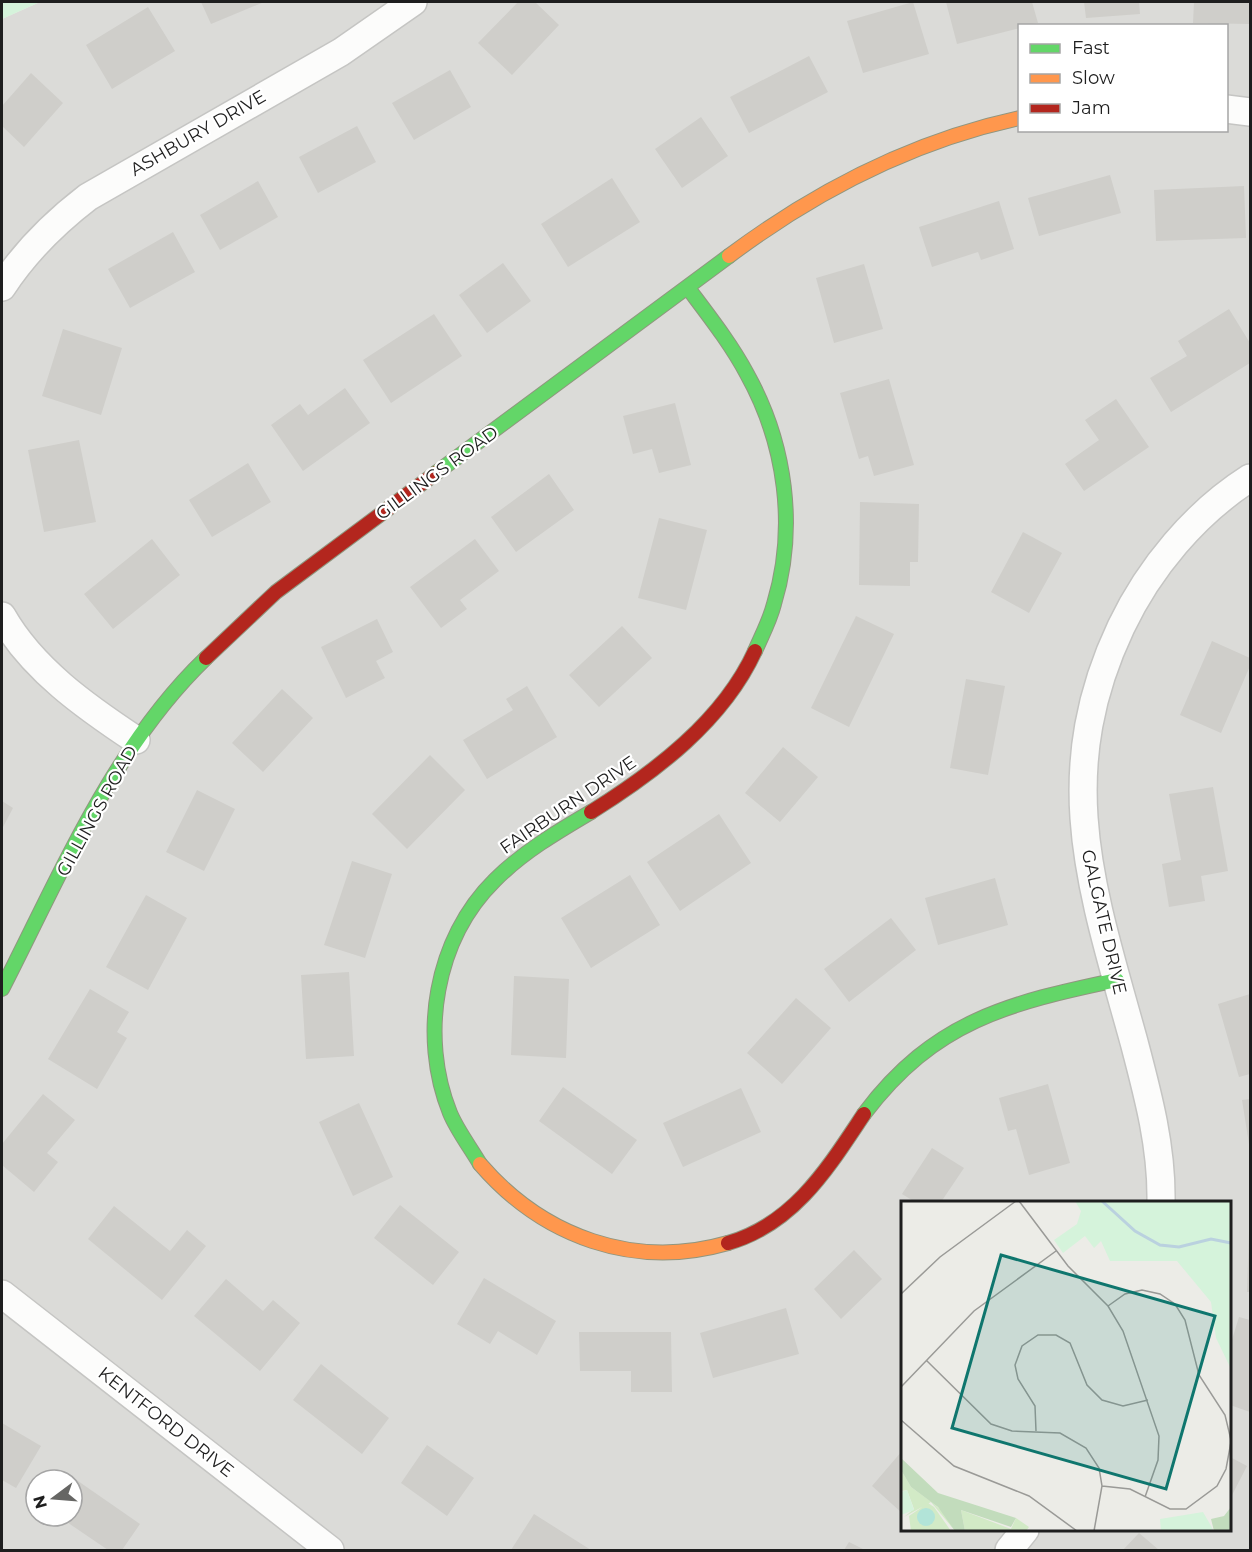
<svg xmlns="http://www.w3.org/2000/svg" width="1252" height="1552" font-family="Montserrat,sans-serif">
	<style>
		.residential { fill: #dbdbd8; fill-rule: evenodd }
		.park { fill: #d5f3db }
		.building { fill: #cfceca }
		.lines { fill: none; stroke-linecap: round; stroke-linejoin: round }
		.street-casing { stroke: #c5c5c3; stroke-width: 30 }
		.fast-casing { stroke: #90967f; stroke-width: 16 }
		.slow-casing { stroke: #90967f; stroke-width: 16 }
		.jam-casing { stroke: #90967f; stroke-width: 16 }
		.street { stroke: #fcfcfb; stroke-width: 27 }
		.fast { stroke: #63d668; stroke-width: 14 }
		.slow { stroke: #ff974d; stroke-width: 14 }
		.jam { stroke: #b3261e; stroke-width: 14 }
		.labels { text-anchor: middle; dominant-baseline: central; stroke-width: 4.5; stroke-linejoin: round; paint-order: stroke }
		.street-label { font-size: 18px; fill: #1e1e1e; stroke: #fff }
		.inset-river { fill: none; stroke: #bad1df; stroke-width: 3 }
		.inset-road { fill: none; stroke: #9a9a97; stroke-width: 1.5 }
		.view { fill: #0f766e; fill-opacity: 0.15; stroke: #0f766e; stroke-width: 3 }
		.inset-edge { fill: none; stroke: #1e1e1e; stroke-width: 3 }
	</style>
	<rect width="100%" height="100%" fill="#ecece7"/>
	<!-- residential -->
	<path class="residential" d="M 40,2 L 1250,2 L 1250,1550 L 2,1550 L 2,19 ZM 1020,26 L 1226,26 L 1226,130 L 1020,130 ZM 902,1202 L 1230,1202 L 1230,1530 L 902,1530 ZM 36,1480 L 72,1480 L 72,1516 L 36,1516 Z"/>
	<!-- park -->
	<path class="park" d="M 2,2 L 40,2 L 2,19 Z"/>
	<!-- building -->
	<path class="building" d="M 201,2 L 264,2 L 211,24 Z
		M 518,2 L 535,2 L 559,25 L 512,75 L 478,43 Z
		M 913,2 L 929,54 L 863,73 L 847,21 Z
		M 946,2 L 1032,2 L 1038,23 L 1020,26 L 1020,28 L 957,44 Z
		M 1084,2 L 1139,2 L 1140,14 L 1086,18 Z
		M 1194,2 L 1250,2 L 1250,24 L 1193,23 Z
		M 148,7 L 175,51 L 112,89 L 86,45 Z
		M 809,56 L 828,92 L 749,133 L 730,97 Z
		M 450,70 L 471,107 L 414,140 L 392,103 Z
		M 31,73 L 63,103 L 24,147 L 2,126 L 2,106 Z
		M 701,117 L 728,156 L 682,188 L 655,149 Z
		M 357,126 L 376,162 L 318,193 L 299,157 Z
		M 1110,175 L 1121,213 L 1039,236 L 1028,198 Z
		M 612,178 L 640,222 L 568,267 L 541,224 Z
		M 258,181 L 278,217 L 220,250 L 200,215 Z
		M 1244,186 L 1246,238 L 1156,241 L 1154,190 Z
		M 999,201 L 1014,249 L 981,260 L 978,252 L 932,267 L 919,227 Z
		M 173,232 L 195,272 L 130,308 L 108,269 Z
		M 503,263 L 531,301 L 487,333 L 459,295 Z
		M 864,264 L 883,329 L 834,343 L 816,278 Z
		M 1229,309 L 1250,343 L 1250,363 L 1171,412 L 1150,378 L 1187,356 L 1178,341 Z
		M 434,314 L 462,356 L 391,403 L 363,360 Z
		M 63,329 L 122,348 L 101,415 L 42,396 Z
		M 889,379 L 914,465 L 874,476 L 868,456 L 859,459 L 840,393 Z
		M 345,388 L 370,423 L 303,471 L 271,425 L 300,404 L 308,415 Z
		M 1116,399 L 1149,447 L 1084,491 L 1065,464 L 1099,440 L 1085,420 Z
		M 675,403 L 691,465 L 659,473 L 652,449 L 633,454 L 623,416 Z
		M 79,440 L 96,522 L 44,532 L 28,450 Z
		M 248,463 L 271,502 L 212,537 L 189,500 Z
		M 549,474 L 574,510 L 516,552 L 491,517 Z
		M 860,502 L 919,504 L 918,562 L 910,562 L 910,586 L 859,585 Z
		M 659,518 L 707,530 L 686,610 L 638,598 Z
		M 1023,532 L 1062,553 L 1029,613 L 991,592 Z
		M 152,539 L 180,575 L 113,629 L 84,594 Z
		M 475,539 L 499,571 L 460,600 L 467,609 L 441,628 L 410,587 Z
		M 856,616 L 894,634 L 849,727 L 811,708 Z
		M 377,619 L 393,652 L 376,661 L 385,678 L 346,698 L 321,647 Z
		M 622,626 L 652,658 L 599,707 L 569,675 Z
		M 1212,641 L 1250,658 L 1250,666 L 1221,733 L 1180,715 Z
		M 966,679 L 1005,686 L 988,775 L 950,768 Z
		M 527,686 L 557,737 L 487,779 L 463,740 L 513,710 L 506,699 Z
		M 282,689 L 313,718 L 263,772 L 232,743 Z
		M 783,747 L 818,777 L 780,822 L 745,793 Z
		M 430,755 L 465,790 L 407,849 L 372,814 Z
		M 1213,787 L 1228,871 L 1201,876 L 1205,901 L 1169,907 L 1162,864 L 1181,860 L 1169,794 Z
		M 197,790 L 235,809 L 204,871 L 166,852 Z
		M 2,801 L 13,808 L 2,829 Z
		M 719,814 L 751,863 L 680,911 L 647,862 Z
		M 352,861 L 392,874 L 365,958 L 324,945 Z
		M 630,875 L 660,925 L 591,968 L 561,918 Z
		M 995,878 L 1008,925 L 938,945 L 925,898 Z
		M 146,895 L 187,918 L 148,990 L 106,967 Z
		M 891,918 L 916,950 L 849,1002 L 824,969 Z
		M 349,972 L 354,1056 L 306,1059 L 301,975 Z
		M 514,976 L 569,979 L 566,1058 L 511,1055 Z
		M 90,989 L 129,1012 L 117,1032 L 127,1038 L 97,1089 L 48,1059 Z
		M 1250,994 L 1250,1074 L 1239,1077 L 1218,1004 Z
		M 796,998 L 831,1028 L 782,1084 L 747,1053 Z
		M 1048,1084 L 1070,1163 L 1029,1175 L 1016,1129 L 1008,1131 L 999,1098 Z
		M 563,1087 L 637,1140 L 612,1174 L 539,1121 Z
		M 741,1088 L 761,1132 L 683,1167 L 663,1123 Z
		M 43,1094 L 75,1120 L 47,1153 L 58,1162 L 34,1192 L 2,1165 L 2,1144 Z
		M 1250,1099 L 1250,1144 L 1249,1144 L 1242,1100 Z
		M 359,1103 L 393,1177 L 353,1196 L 319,1122 Z
		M 932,1148 L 964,1168 L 941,1202 L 915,1202 L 902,1194 Z
		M 400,1205 L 459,1252 L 433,1285 L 374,1238 Z
		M 114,1206 L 170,1251 L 187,1230 L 206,1246 L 162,1300 L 88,1239 Z
		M 1249,1231 L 1250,1231 L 1250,1292 L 1247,1292 Z
		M 854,1250 L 882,1279 L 841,1319 L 814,1289 Z
		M 484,1278 L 556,1321 L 537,1355 L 498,1331 L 490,1344 L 457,1324 Z
		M 226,1279 L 263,1311 L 273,1300 L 300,1323 L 260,1371 L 194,1316 Z
		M 786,1308 L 799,1354 L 713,1378 L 700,1333 Z
		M 1239,1317 L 1250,1320 L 1250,1412 L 1230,1405 L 1230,1346 Z
		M 579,1332 L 671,1332 L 672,1392 L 631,1392 L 631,1371 L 580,1371 Z
		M 321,1364 L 389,1418 L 362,1454 L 293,1400 Z
		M 2,1423 L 41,1446 L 16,1488 L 2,1480 Z
		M 427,1445 L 474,1478 L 447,1516 L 401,1483 Z
		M 902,1451 L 902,1513 L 872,1486 Z
		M 1230,1457 L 1247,1466 L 1230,1499 Z
		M 65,1472 L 140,1524 L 122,1550 L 108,1550 L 58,1516 L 72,1516 L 72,1480 L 59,1480 Z
		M 534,1514 L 591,1550 L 511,1550 Z
		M 1139,1533 L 1159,1550 L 1123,1550 Z
		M 849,1542 L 865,1550 L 844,1550 Z"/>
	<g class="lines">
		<defs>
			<path id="street" d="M 1226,109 L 1250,112
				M 2,287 C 25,252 54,223 88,197 L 341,52 L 413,2
				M 2,616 C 32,669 86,707 136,740
				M 1161,1202 C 1162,1147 1148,1095 1134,1042 C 1093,893 1050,777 1121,627 C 1149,568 1195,513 1250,478
				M 2,1294 L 330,1550
				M 1009,1550 L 1025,1530"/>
			<path id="fast" d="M 688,288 C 709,316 731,344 747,374 C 786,444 797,528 774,604 C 770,620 762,635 755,651
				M 436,473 L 729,256
				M 2,989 C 60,876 113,747 206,658
				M 864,1114 C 934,1021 1008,1003 1117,980
				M 480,1164 C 470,1147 457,1130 450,1113 C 419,1036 435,939 495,880 C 523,852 557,832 591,812"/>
			<path id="slow" d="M 729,256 C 816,191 913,141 1020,118
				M 480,1164 C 543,1237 634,1270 728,1243"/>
			<path id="jam" d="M 206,658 L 276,592 L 436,473
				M 591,812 C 655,772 723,721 755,651
				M 728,1243 C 794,1224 828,1168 864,1114"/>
		</defs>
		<!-- street casing -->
		<use href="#street" class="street-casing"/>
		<!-- fast casing -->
		<use href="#fast" class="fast-casing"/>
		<!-- slow casing -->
		<use href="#slow" class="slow-casing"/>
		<!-- jam casing -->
		<use href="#jam" class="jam-casing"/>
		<!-- street -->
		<use href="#street" class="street"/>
		<!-- fast -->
		<use href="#fast" class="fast"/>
		<!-- slow -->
		<use href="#slow" class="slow"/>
		<!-- jam -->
		<use href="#jam" class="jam"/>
	</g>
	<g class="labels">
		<!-- street labels -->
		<g class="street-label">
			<text transform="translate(198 133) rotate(-30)">ASHBURY DRIVE</text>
			<text transform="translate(437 473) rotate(-36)">GILLINGS ROAD</text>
			<text transform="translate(568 805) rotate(-34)">FAIRBURN DRIVE</text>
			<text transform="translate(97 811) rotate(-61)">GILLINGS ROAD</text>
			<text transform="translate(1104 922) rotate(77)">GALGATE DRIVE</text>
			<text transform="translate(166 1422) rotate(38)">KENTFORD DRIVE</text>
		</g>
	</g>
	<!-- overview -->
	<g transform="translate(901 1201)">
		<rect width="330" height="330" fill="#ecece7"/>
		<path d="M 0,269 L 10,286 L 32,302 L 44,313 L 54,330 L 30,301 L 3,316 L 13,308 L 6,289 L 0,290 ZM 27,302 L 33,306 L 50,330 L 10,330 L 8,315 ZM 60,309 L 110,328 L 115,317 L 128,326 L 125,330 L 64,330 Z" fill="#d2eac6"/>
		<path d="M 0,257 L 37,292 L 115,317 L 110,326 L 60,309 L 64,330 L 54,330 L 37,306 L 10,286 L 0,269 ZM 330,306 L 330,330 L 313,330 L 310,318 L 323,315 Z" fill="#c2dcbc"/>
		<path d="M 174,0 L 330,0 L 330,168 L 315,137 L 310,101 L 276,60 L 209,60 L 200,40 L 193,47 L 184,35 L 162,52 L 153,39 L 176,23 L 180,10 ZM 6,289 L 13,309 L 0,314 L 0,291 ZM 302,311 L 313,330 L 260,330 L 259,318 Z" fill="#d5f3db"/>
		<path d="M16 316a9 9 0 1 1 18 0a9 9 0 1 1-18 0Z" fill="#b2e4d8"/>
		<path class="inset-river" d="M 201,0 L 234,30 L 259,44 L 278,46 L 310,38 L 330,42"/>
		<path class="inset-road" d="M 118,0 L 167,65 L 207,105 L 222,130 L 258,235 L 257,259 L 244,296M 0,93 L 39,56 L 115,0M 207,105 L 224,93 L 241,89 L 259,93 L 274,103 L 284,119 L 298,174 L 324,214 L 330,239M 25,159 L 90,223 L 111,230 L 159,232 L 185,247 L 198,267 L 201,285 L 193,330M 0,186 L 73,110 L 155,50M 0,219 L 53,265 L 128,295 L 176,330M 135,230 L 134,205 L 117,178 L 114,164 L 121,145 L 137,134 L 155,134 L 169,142 L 186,184 L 201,199 L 222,205 L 247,199M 201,285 L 229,288 L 269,308 L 285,308 L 316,285 L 325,268 L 330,241"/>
		<path class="view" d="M 100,54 L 314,115 L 265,288 L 51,227 Z"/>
		<rect width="330" height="330" class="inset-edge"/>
	</g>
	<!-- border -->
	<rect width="1252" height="1552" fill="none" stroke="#1e1e1e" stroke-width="6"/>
	<!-- legend -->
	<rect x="1018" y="24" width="210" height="108" fill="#ffffff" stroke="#a5a5a5" stroke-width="1.5"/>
	<rect x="1030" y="44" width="30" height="9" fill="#63d668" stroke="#a5a5a5" stroke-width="1.5"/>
	<text x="1072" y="54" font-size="18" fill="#1e1e1e">Fast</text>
	<rect x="1030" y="74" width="30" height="9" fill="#ff974d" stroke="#a5a5a5" stroke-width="1.5"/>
	<text x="1072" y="84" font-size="18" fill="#1e1e1e">Slow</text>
	<rect x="1030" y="104" width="30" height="9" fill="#b3261e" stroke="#a5a5a5" stroke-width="1.5"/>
	<text x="1072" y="114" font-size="18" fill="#1e1e1e">Jam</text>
	<!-- north arrow -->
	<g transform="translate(54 1498) rotate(254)"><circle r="28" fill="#ffffff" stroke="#a5a5a5" stroke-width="1.5"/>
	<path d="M0-4.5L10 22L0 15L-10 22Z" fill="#666664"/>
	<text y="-9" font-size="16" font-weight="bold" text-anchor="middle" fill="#1e1e1e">N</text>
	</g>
</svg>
